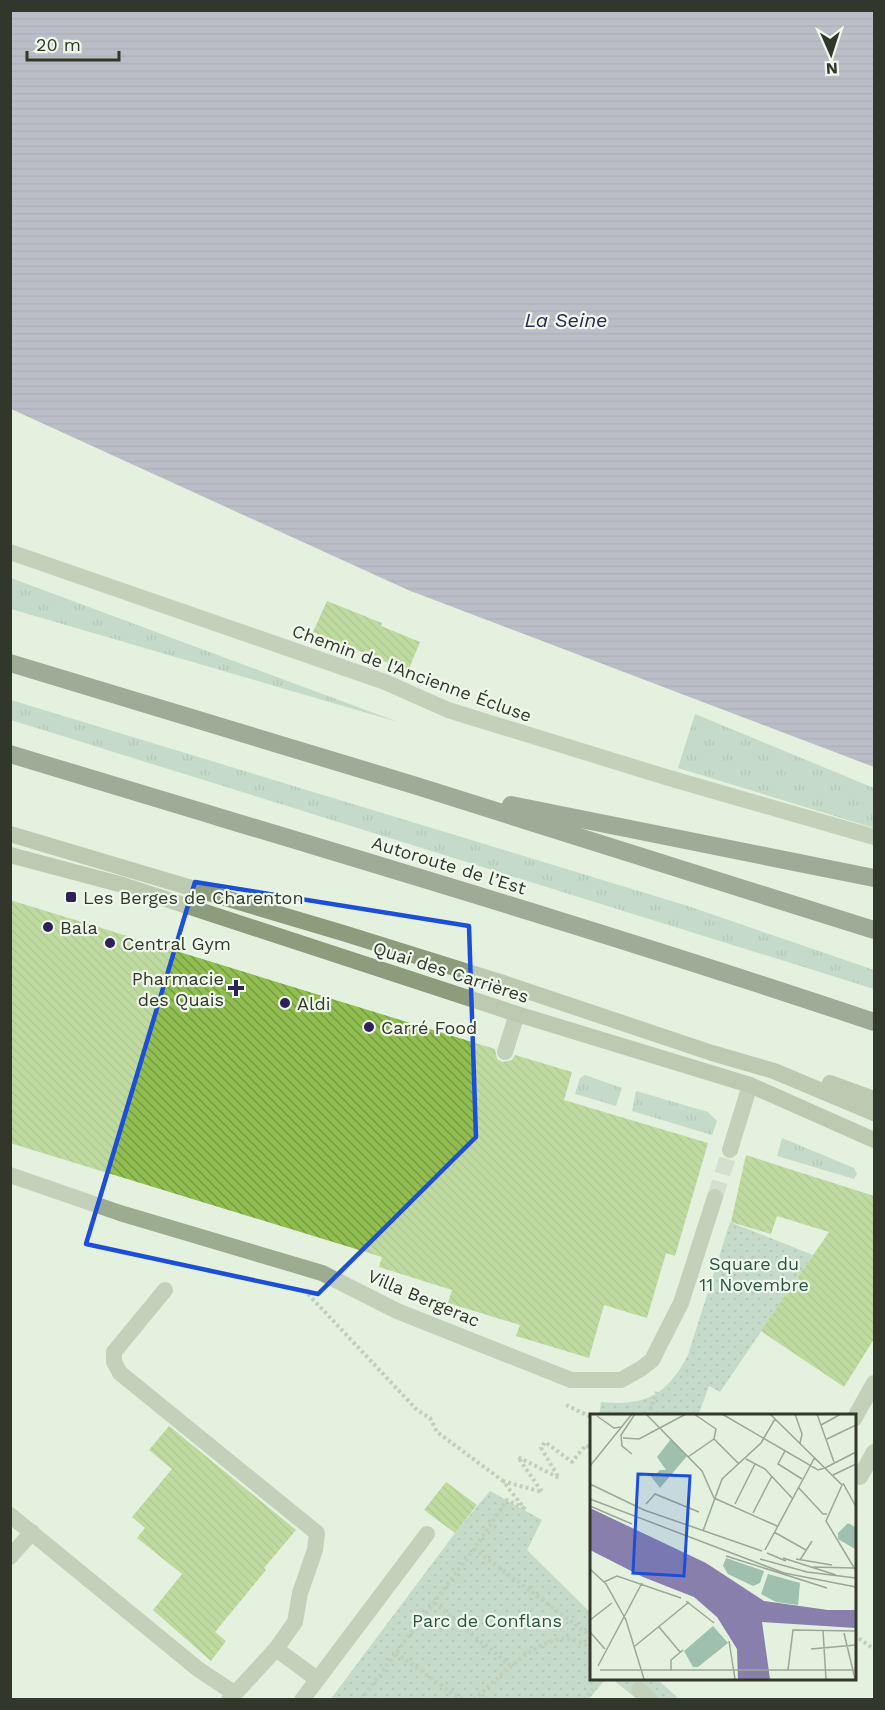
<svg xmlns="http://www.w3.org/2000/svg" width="885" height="1710" font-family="'Work Sans',sans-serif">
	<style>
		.grass { fill: url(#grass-tufts) }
		.park { fill: url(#park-dots) }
		.water { fill: url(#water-rules) }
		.building { fill: url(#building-back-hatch) }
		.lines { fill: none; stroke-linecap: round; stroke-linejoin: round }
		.minor-tunnel { stroke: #c0ccbb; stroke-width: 16; stroke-dasharray: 16 8; stroke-linecap: butt }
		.path { stroke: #97a88a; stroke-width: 4; stroke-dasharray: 3 3; stroke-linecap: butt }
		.service { stroke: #9bac91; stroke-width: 16 }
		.minor { stroke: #9bac91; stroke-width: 16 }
		.secondary { stroke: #8c9c7d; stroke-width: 16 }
		.motorway { stroke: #4d5742; stroke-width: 18 }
		.marked { fill: none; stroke: #1d4ed8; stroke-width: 4.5; stroke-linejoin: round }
		.poi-dot { fill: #2e2256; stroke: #eff9eb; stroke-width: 2 }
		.labels { text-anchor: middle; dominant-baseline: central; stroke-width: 4.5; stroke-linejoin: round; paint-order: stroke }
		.street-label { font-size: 18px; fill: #31372a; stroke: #eff9eb }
		.poi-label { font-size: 18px; fill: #31372a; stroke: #eff9eb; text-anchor: start }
		.park-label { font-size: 18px; fill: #2f5342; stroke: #eff9eb }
		.water-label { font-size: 20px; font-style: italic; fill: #2e2256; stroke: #eff9eb }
		.inset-road { fill: none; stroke: #9ca797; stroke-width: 1.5 }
		.view { fill: #1d4ed8; fill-opacity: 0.15; stroke: #1d4ed8; stroke-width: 3 }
		.inset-edge { fill: none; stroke: #31372a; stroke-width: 3 }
	</style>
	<defs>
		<pattern id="grass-tufts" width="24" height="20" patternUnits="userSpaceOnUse" patternTransform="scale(1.5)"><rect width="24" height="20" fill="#9fbfaf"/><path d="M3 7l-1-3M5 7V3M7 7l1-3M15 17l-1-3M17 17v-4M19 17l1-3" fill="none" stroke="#829c8f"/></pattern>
		<pattern id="park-dots" width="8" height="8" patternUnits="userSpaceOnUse" patternTransform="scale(1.5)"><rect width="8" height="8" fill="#9fbfaf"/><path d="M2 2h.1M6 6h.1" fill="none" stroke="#829c8f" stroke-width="1.8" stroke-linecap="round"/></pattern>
		<pattern id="water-rules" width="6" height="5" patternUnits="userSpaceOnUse" patternTransform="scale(1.5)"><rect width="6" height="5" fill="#897fac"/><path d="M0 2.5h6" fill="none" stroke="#71698c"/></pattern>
		<pattern id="building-back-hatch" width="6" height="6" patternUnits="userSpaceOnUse" patternTransform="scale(1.5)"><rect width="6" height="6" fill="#91be50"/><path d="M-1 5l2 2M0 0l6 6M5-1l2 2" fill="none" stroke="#779b43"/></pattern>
	</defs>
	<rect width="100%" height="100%" fill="#e4f1df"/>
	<!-- grass -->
	<path class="grass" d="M 11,578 L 398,722 L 11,609 Z
		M 11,700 L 688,906 L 874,970 L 874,989 L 11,720 Z
		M 695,714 L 874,788 L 874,828 L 678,768 Z
		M 585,1075 L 622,1088 L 616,1106 L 575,1094 L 580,1078 Z
		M 636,1091 L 708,1112 L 717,1121 L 712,1135 L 632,1111 Z
		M 782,1138 L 854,1168 L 857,1174 L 854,1179 L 777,1156 Z"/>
	<!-- park -->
	<path class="park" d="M 730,1222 L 813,1255 L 720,1392 L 709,1386 L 698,1416 L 599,1416 L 601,1402 C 645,1407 668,1394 688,1355 Z
		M 490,1491 L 542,1520 L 527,1550 L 591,1613 L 591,1678 L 657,1679 L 679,1699 L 637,1699 L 612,1679 L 603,1682 L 589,1699 L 330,1700 L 455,1533 Z"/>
	<!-- water -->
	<path class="water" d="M 11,10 L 874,11 L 874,767 L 408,590 L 11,409 Z"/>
	<!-- building -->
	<path class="building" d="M 327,601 L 382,623 L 381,626 L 420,642 L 408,671 L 313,632 Z
		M 10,900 L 495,1049 L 497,1059 L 502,1062 L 512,1060 L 515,1055 L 572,1072 L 564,1100 L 708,1143 L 675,1256 L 666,1253 L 647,1318 L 604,1305 L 589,1358 L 516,1336 L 520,1325 L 448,1303 L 452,1290 L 379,1267 L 382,1257 L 10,1143 Z
		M 746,1155 L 874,1196 L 874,1339 L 844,1387 L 761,1331 L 829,1232 L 777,1216 L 771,1234 L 731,1222 Z
		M 169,1426 L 296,1530 L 264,1568 L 266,1570 L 215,1632 L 226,1641 L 211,1661 L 153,1610 L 182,1574 L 137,1538 L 145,1528 L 132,1517 L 172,1469 L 149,1450 Z
		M 446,1482 L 477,1505 L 455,1533 L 424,1510 Z"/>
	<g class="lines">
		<!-- minor-tunnel -->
		<path class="minor-tunnel" d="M 715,1197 L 730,1150"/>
		<!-- path -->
		<path class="path" d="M 308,1294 L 417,1410 L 430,1418 L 437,1432 L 503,1481
			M 566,1405 L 591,1417
			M 648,1416 L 657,1392
			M 474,1549 L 591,1636
			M 434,1603 L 511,1666
			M 854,1635 L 874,1649
			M 396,1653 L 462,1700
			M 361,1700 L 474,1549 L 507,1500 L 524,1508 L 503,1481 L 542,1492 L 518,1457 L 559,1478 L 541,1448 L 545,1442 L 572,1462 L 586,1445 L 591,1449
			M 474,1700 C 496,1680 538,1635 569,1639 C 576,1640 585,1644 591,1648
			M 584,1700 L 593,1689"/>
		<!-- service -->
		<path class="service" d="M 10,552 L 385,682 L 448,710 L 669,778 L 874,837
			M 505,1052 L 517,1014
			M 165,1290 L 114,1352 L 114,1362 L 120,1373 L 317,1533 L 315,1550 L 300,1593 L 295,1622 L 276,1649 L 229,1700
			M 854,1419 L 874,1383
			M 854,1473 L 860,1477 L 874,1452
			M 10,1515 L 198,1669 L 234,1693
			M 10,1557 L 32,1532
			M 276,1649 L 317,1679
			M 639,1690 L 650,1700
			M 302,1700 L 427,1534"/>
		<!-- minor -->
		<path class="minor" d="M 730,1150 L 750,1085
			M 10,1175 L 120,1213 L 322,1273 L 397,1311 L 571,1380 L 621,1380 L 642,1368 L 652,1360 L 681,1303 L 715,1197"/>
		<!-- secondary -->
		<path class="secondary" d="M 10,834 L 343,933 L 503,983 L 712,1053 L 774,1071 L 874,1113
			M 10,855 L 123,885 L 517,1014 L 750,1085 L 874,1140
			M 830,1083 L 874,1099"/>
		<!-- motorway -->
		<path class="motorway" d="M 10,663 L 420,787 L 874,930
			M 10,754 C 299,842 589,926 874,1022
			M 511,805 L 874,878"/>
	</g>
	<!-- marked area -->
	<path d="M0 0H885V1710H0ZM 195,882 L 469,926 L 476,1137 L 318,1294 L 86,1244 Z" fill="#e4f1df" fill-opacity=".55" fill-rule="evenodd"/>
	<path class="marked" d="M 195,882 L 469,926 L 476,1137 L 318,1294 L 86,1244 Z"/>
	<!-- markers -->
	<g class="poi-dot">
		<rect x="65" y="891" width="12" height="12" rx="3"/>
		<circle cx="48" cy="927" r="6"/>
		<circle cx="110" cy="943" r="6"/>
		<path d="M233 979h6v6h6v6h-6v6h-6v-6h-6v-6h6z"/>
		<circle cx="285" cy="1003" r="6"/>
		<circle cx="369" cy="1027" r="6"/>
	</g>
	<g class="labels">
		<!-- street labels -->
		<g class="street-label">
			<text transform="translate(412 673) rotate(20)">Chemin de l'Ancienne Écluse</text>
			<text transform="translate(449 865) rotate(17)">Autoroute de l’Est</text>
			<text transform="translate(451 972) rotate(18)">Quai des Carrières</text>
			<text transform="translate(424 1298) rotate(23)">Villa Bergerac</text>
		</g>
		<!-- poi labels -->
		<g class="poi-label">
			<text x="83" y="897">Les Berges de Charenton</text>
			<text x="60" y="927">Bala</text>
			<text x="122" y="943">Central Gym</text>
			<text x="224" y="978" text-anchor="end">Pharmacie<tspan x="224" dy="21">des Quais</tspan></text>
			<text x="297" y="1003">Aldi</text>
			<text x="381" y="1027">Carré Food</text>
		</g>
		<!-- park labels -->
		<g class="park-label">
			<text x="754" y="1263">Square du<tspan x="754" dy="21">11 Novembre</tspan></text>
			<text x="487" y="1620">Parc de Conflans</text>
		</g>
		<!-- water labels -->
		<g class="water-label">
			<text x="566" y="320">La Seine</text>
		</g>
	</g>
	<!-- overview -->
	<g transform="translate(590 1414)">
		<rect width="266" height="266" fill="#e4f1df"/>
		<path d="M 81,25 L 97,42 L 70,74 L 59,60 L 64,62 L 70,56 L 76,56 L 67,43 ZM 258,109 L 265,113 L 265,135 L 248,125 L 248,119 ZM 123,212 L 138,229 L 108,253 L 103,253 L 94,237 Z" fill="#9fbfaf"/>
		<path d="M 136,144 L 174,157 L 170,169 L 163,172 L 138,160 L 133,152 ZM 178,160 L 210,169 L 208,191 L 186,188 L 171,180 Z" fill="#9fbfaf"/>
		<path d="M 0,94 L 116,149 L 174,187 L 238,196 L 265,196 L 265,214 L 172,208 L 180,265 L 148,265 L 147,235 L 127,203 L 104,183 L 53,163 L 0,136 Z" fill="#897fac"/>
		<path class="inset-road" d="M 56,0 L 112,57 L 124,84M 104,0 L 126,15 L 124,25M 132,0 L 228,56 L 235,54M 180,0 L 252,71 L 236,107 L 266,157M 205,0 L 212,20 L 210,29M 227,0 L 244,48M 7,2 L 24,14 L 31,13M 231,11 L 251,0M 33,24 L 49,25 L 96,0M 237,25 L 266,11M 195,37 L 188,50 L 212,65M 42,40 L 32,32 L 31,21 L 45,0M 98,43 L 124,25 L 149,50M 156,45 L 175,55 L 202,84M 0,52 L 42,0M 235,54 L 266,38M 243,61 L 266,50M 253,69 L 266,93M 0,70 L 54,96 L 172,137M 208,73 L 233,100 L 237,100M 124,84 L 187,112M 0,85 L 194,159 L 266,173M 56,90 L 65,80 L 109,98M 145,90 L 165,50M 0,92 L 42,110M 163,99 L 182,62M 113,117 L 132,65 L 171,29 L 185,5M 184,118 L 216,136M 175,136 L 225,43M 177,139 L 196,147M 136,142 L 237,174M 193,144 L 246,161M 170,145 L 217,158 L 266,164M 206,145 L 242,151M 210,146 L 222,127M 223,153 L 264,154M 0,155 L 16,170 L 36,206 L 54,265M 14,168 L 27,162 L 91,184M 96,187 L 124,209M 0,206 L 22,189M 69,213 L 90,238M 233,217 L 236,265M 0,218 L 15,235M 254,219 L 265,265M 139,227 L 145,265M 45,232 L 99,188M 221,235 L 266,231M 8,252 L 52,169M 10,256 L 266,256M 198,256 L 203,216 L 266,217M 81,257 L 81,246 L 93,236"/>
		<path class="view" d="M 48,60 L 100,62 L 94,162 L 43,159 Z"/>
		<rect width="266" height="266" class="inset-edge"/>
	</g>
	<!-- border -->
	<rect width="885" height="1710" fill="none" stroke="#31372a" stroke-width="24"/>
	<!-- north arrow -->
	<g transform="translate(831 54) rotate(177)" stroke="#eff9eb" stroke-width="4.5" paint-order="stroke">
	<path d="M0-4.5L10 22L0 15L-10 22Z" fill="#31372a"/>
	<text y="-9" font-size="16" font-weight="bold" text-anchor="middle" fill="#31372a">N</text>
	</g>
	<!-- scale -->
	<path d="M27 51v9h92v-9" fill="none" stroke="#31372a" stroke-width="3"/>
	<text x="36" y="51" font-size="18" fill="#31372a" stroke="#eff9eb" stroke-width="4.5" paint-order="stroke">20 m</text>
</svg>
